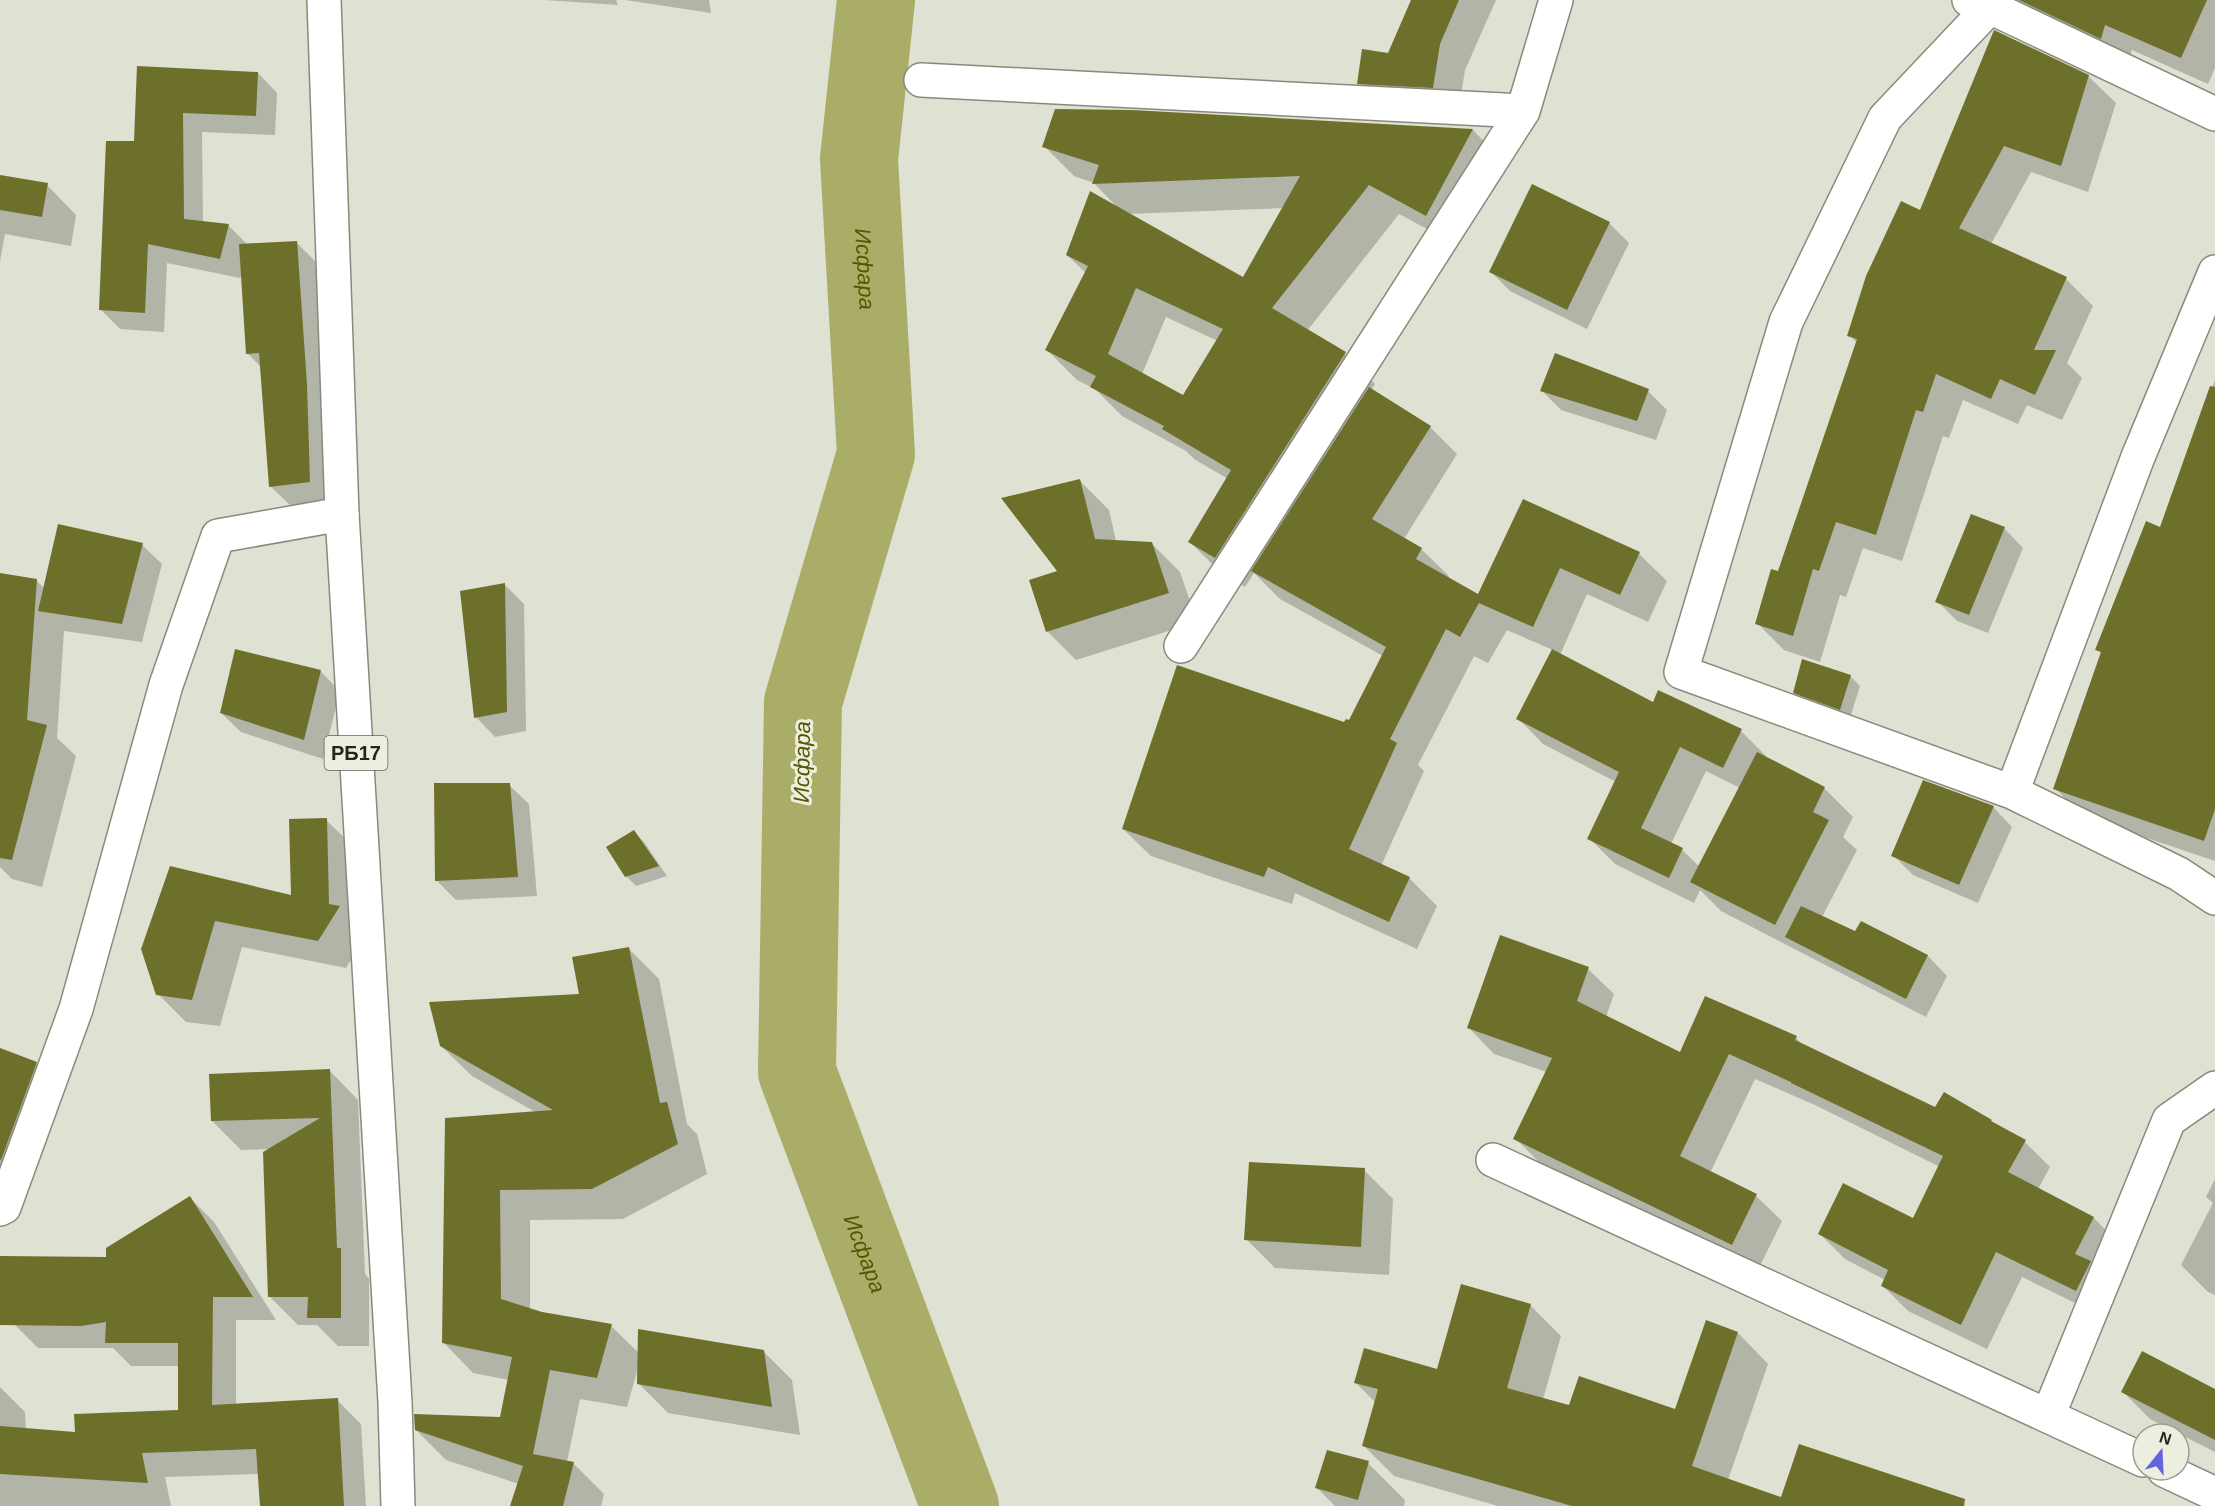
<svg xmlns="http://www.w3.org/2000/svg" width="2215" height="1506" font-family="Arial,sans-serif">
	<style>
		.shadow { fill: #0003; fill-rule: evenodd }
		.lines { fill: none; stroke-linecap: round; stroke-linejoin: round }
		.river { stroke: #a9ad68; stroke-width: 78 }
		.building { fill: #6d702b; fill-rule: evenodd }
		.minor-casing { stroke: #898a7d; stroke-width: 36 }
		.major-casing { stroke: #898a7d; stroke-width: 36 }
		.minor { stroke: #fff; stroke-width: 33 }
		.major { stroke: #fff; stroke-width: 33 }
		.labels { text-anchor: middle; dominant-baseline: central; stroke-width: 6; stroke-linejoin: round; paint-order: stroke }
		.shield { fill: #eceedf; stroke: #61625a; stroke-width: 1.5 }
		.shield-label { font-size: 20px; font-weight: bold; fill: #262621 }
		.water-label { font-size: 22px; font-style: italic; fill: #555700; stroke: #eceedf }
	</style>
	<rect width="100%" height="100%" fill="#dfe1d2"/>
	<!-- shadow -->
	<path class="shadow" d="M 545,0 L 616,0 L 618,5 Z
		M 625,0 L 709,0 L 711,13 Z
		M 1413,0 L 1496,0 L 1465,70 L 1458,113 L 1384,109 L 1359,83 L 1388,55 Z
		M 1986,0 L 2215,0 L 2215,68 L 2208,84 L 2132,50 L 2127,64 Z
		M 139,68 L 258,73 L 277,93 L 275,135 L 202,132 L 203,222 L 228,225 L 248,245 L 296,242 L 316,262 L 329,501 L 290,505 L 270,486 L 262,368 L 247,353 L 242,274 L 240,278 L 167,263 L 164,332 L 120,329 L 100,309 L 135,143 Z
		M 2088,76 L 2116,103 L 2088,192 L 2031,172 L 1991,244 L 2066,279 L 2093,306 L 2067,363 L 2082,378 L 2062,420 L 2027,405 L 2018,424 L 1963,400 L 1949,438 L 1943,436 L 1902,561 L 1863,548 L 1846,597 L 1840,595 L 1820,662 L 1784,650 L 1757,623 L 1779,573 L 1857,343 L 1849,335 L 1921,212 Z
		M 1132,111 L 1473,130 L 1502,160 L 1457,245 L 1399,214 L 1307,331 L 1345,354 L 1375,384 L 1371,390 L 1430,427 L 1457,454 L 1404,539 L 1421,549 L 1449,576 L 1448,579 L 1479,596 L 1524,501 L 1639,554 L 1667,581 L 1648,622 L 1587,594 L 1560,655 L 1653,704 L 1741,731 L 1766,756 L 1765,758 L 1824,788 L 1853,817 L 1843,837 L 1857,850 L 1822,917 L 1856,933 L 1862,923 L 1928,956 L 1947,976 L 1926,1017 L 1721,911 L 1700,890 L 1694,903 L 1615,864 L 1589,838 L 1616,782 L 1543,744 L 1518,718 L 1553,650 L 1507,630 L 1488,663 L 1474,656 L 1418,765 L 1424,771 L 1381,866 L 1409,878 L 1437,906 L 1417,949 L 1295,893 L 1292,904 L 1151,856 L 1123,829 L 1349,722 L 1383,656 L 1280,599 L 1254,573 L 1245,587 L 1220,572 L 1190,542 L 1228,479 L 1194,459 L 1186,451 L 1122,416 L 1095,389 L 1077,380 L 1047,350 L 1086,273 L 1067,255 L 1116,206 L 1094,183 L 1074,176 L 1044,146 ZM 1284,208 L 1243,279 L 1127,214 ZM 1166,317 L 1218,341 L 1183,397 L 1142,374 ZM 1706,771 L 1740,788 L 1700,867 L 1682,850 L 1671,844 Z
		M 0,177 L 47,185 L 76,215 L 71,246 L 5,234 L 0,261 Z
		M 1609,223 L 1629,243 L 1587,329 L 1510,291 L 1491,272 Z
		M 2215,380 L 2215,861 L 2082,816 L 2055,788 L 2102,654 L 2097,649 L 2161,529 Z
		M 1542,391 L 1648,391 L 1667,410 L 1656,440 L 1561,410 Z
		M 1080,481 L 1109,510 L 1116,541 L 1151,543 L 1180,572 L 1197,622 L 1076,660 L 1048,632 Z
		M 2004,528 L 2023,548 L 1988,633 L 1957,621 L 1937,601 Z
		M 142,545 L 162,564 L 142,642 L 64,631 L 57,738 L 76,756 L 42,887 L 12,879 L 0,867 L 0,575 L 36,580 L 45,589 Z
		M 505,585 L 524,604 L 526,731 L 495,737 L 476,717 Z
		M 320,671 L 340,691 L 323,759 L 241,732 L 221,713 Z
		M 1850,676 L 1860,686 L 1850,718 L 1804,702 L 1794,692 Z
		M 509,785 L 529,804 L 537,896 L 456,900 L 436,880 Z
		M 1993,807 L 2012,827 L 1978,903 L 1913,875 L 1893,855 Z
		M 326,820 L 354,847 L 366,935 L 346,968 L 242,947 L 220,1026 L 186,1022 L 158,994 L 171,867 L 292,896 Z
		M 634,832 L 644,842 L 667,876 L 636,886 L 626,876 Z
		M 628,948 L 659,979 L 687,1124 L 697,1134 L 707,1174 L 623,1219 L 530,1220 L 530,1310 L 611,1326 L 639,1353 L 763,1351 L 792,1380 L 800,1435 L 668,1413 L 639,1384 L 638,1368 L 627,1407 L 580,1399 L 567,1462 L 574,1464 L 604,1494 L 601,1506 L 512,1506 L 519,1484 L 446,1460 L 416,1430 L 501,1418 L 509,1380 L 473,1373 L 443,1342 L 447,1120 L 537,1113 L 472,1076 L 441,1046 L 581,995 Z
		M 1588,969 L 1614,994 L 1606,1017 L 1681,1054 L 1796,1038 L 1804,1046 L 1935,1109 L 2025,1142 L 2050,1167 L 2038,1189 L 2094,1218 L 2119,1244 L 2102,1316 L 2022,1277 L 1987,1349 L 1908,1311 L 1882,1285 L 1885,1280 L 1845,1259 L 1820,1234 L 1914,1220 L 1940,1167 L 1815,1105 L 1755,1079 L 1710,1173 L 1756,1196 L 1782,1221 L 1758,1270 L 1541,1164 L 1515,1138 L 1547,1072 L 1494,1054 L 1469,1028 Z
		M 0,1050 L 36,1064 L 62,1090 L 0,1196 Z
		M 330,1071 L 358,1100 L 365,1274 L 369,1279 L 369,1346 L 338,1346 L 317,1325 L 298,1325 L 269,1296 L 272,1149 L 241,1150 L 212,1121 Z
		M 1364,1170 L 1393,1199 L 1389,1275 L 1275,1268 L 1246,1239 Z
		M 2215,1179 L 2215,1295 L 2208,1292 L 2181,1265 L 2213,1203 L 2206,1197 Z
		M 190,1198 L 214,1222 L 276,1320 L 236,1320 L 236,1406 L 337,1400 L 361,1424 L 366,1506 L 261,1506 L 259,1474 L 165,1477 L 171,1506 L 0,1506 L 0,1387 L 25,1412 L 26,1429 L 76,1434 L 180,1412 L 180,1366 L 131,1366 L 113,1348 L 38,1348 L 14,1324 Z
		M 1530,1305 L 1561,1336 L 1543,1399 L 1570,1407 L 1676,1411 L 1707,1322 L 1738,1333 L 1768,1364 L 1728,1480 L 1782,1499 L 1949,1506 L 1498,1506 L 1394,1476 L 1364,1446 L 1376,1403 L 1356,1383 L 1438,1371 Z
		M 2215,1390 L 2215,1452 L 2150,1419 L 2123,1392 Z
		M 1368,1463 L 1405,1500 L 1404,1506 L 1335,1506 L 1317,1488 Z"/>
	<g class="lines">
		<!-- river -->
		<path class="river" id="s1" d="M 876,0 L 859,159 L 876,454 L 803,702 L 797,1072 L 960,1506"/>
	</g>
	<!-- building -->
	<path class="building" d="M 1411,0 L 1459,0 L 1440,44 L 1433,88 L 1357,84 L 1362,49 L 1388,53 Z
		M 2019,0 L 2207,0 L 2181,58 L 2105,25 L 2101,39 Z
		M 1994,30 L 2089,75 L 2061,166 L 2004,146 L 1959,228 L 2067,277 L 2034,350 L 2056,350 L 2035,395 L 2000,379 L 1991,399 L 1936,374 L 1923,412 L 1916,410 L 1876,535 L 1836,522 L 1819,571 L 1813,569 L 1793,636 L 1755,624 L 1771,569 L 1778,571 L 1857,339 L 1847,336 L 1866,276 L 1901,201 L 1920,210 Z
		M 137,66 L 258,72 L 256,116 L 183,113 L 184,219 L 229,224 L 220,259 L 148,244 L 145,313 L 99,310 L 106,141 L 134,141 Z
		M 1055,109 L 1132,110 L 1473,129 L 1426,216 L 1369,185 L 1272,308 L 1346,352 L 1215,558 L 1188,542 L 1231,470 L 1162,429 L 1164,426 L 1090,387 L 1096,376 L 1045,350 L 1088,266 L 1066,255 L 1090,191 L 1243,277 L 1300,176 L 1092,184 L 1099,165 L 1042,147 ZM 1136,288 L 1223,329 L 1183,395 L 1108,354 Z
		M 0,175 L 48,183 L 42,217 L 0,210 Z
		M 1532,184 L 1610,222 L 1567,310 L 1489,272 Z
		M 297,241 L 307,384 L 310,482 L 269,487 L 259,353 L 246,354 L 239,244 Z
		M 1555,353 L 1649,389 L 1637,421 L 1540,391 Z
		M 2210,386 L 2215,387 L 2215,809 L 2204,841 L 2053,789 L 2101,652 L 2095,650 L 2146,521 L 2160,527 Z
		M 1369,387 L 1431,426 L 1372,519 L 1422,548 L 1416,559 L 1478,594 L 1523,499 L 1640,552 L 1620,595 L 1560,568 L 1533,627 L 1479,603 L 1460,637 L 1446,629 L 1390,739 L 1397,743 L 1349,849 L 1410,877 L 1389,922 L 1268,867 L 1264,877 L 1122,829 L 1177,665 L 1344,722 L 1346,719 L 1349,720 L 1386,647 L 1251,571 Z
		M 1080,479 L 1095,539 L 1152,542 L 1169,593 L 1046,632 L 1029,580 L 1057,571 L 1001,498 Z
		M 1971,514 L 2005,527 L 1969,615 L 1935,602 Z
		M 58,524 L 143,543 L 122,624 L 38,611 Z
		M 0,573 L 37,579 L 27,720 L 47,725 L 12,860 L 0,858 Z
		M 505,583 L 507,712 L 474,718 L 460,591 Z
		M 235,649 L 321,670 L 304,740 L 220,713 Z
		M 1552,649 L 1653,702 L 1658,690 L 1742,729 L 1723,768 L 1680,747 L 1641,828 L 1683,848 L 1669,878 L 1587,839 L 1619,772 L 1516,719 Z
		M 1802,659 L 1851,675 L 1840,710 L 1793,693 Z
		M 1757,752 L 1825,787 L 1813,812 L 1829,820 L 1775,925 L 1690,882 Z
		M 1923,780 L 1994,806 L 1959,885 L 1891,856 Z
		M 434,783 L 510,783 L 518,877 L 435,881 Z
		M 327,818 L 329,904 L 340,906 L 318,941 L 215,921 L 192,1000 L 156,995 L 141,949 L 170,866 L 291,895 L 289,819 Z
		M 634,830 L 659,866 L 625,877 L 606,847 Z
		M 1801,906 L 1855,931 L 1861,921 L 1928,955 L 1906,999 L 1785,937 Z
		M 1500,935 L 1589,967 L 1577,1001 L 1680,1052 L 1705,996 L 1797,1036 L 1795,1040 L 1935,1107 L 1944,1092 L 1992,1120 L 1991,1121 L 2026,1140 L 2008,1172 L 2094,1217 L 2075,1254 L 2091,1261 L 2076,1291 L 1996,1252 L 1961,1325 L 1881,1286 L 1888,1270 L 1818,1234 L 1843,1183 L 1913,1218 L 1943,1156 L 1791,1083 L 1791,1082 L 1729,1054 L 1680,1156 L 1757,1194 L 1732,1245 L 1513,1139 L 1552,1058 L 1467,1028 Z
		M 629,947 L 660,1103 L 667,1102 L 678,1144 L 592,1189 L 500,1190 L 501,1299 L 542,1312 L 612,1324 L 597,1378 L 550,1370 L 533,1454 L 574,1462 L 563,1506 L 510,1506 L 523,1466 L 415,1430 L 414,1414 L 500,1417 L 512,1357 L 442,1343 L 445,1118 L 553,1110 L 440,1046 L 429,1002 L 579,994 L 572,957 Z
		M 0,1048 L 37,1062 L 1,1160 L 0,1159 Z
		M 330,1069 L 337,1248 L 341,1248 L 341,1318 L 307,1318 L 308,1297 L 268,1297 L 263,1152 L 320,1118 L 211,1121 L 209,1074 Z
		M 1249,1162 L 1365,1168 L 1361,1247 L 1244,1240 Z
		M 190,1196 L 253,1297 L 213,1297 L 212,1405 L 338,1398 L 344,1506 L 260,1506 L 256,1449 L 142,1453 L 148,1483 L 0,1474 L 0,1426 L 75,1432 L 74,1414 L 178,1410 L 178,1343 L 105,1343 L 106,1322 L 81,1326 L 0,1325 L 0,1256 L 106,1257 L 106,1248 Z
		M 1461,1284 L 1531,1304 L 1507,1388 L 1569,1405 L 1579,1376 L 1675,1409 L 1706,1320 L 1738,1332 L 1692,1466 L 1781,1497 L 1799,1444 L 1965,1499 L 1964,1506 L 1572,1506 L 1362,1446 L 1378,1389 L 1354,1383 L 1364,1348 L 1437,1369 Z
		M 638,1329 L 764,1350 L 772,1407 L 637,1384 Z
		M 2142,1351 L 2215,1389 L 2215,1440 L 2121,1392 Z
		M 1327,1450 L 1369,1461 L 1358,1500 L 1315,1488 Z"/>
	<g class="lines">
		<defs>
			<path id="minor" d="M 1969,0 L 1990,7 L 2215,114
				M 1990,7 L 1885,118 L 1786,322 L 1681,672 L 2012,792 L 2179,874 L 2215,898
				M 921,80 L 1523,111
				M 1181,646 L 1523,111 L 1556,0
				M 2012,792 L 2138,457 L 2215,272
				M 1493,1160 L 2143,1460
				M 0,1209 L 4,1207 L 76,1009 L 166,685 L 218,536 L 342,514
				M 2048,1416 L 2169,1120 L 2215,1088
				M 2164,1470 L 2215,1494"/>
			<path id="major" d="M 324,0 L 342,514 L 395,1402 L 398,1506"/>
		</defs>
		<!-- minor casing -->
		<use href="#minor" class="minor-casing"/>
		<!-- major casing -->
		<use href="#major" class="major-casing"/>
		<!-- minor -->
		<use href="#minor" class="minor"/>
		<!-- major -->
		<use href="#major" class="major"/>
	</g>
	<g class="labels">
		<!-- shield labels -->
		<rect class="shield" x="324.5" y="736" width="63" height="34" rx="4.5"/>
		<g class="shield-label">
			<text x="356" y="753">РБ17</text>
		</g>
		<!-- water labels -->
		<g class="water-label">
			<text stroke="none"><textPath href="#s1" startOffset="270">Исфара</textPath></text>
			<text transform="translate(802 762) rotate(-89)">Исфара</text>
			<text stroke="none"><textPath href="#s1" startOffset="1278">Исфара</textPath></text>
		</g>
	</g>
	<!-- north arrow -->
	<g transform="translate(2161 1452) rotate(18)"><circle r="28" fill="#eceedf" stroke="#9d9e93" stroke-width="1.5"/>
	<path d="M0-4.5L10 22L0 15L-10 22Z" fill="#6365de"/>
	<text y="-9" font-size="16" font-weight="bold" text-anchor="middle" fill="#262621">N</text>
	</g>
</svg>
